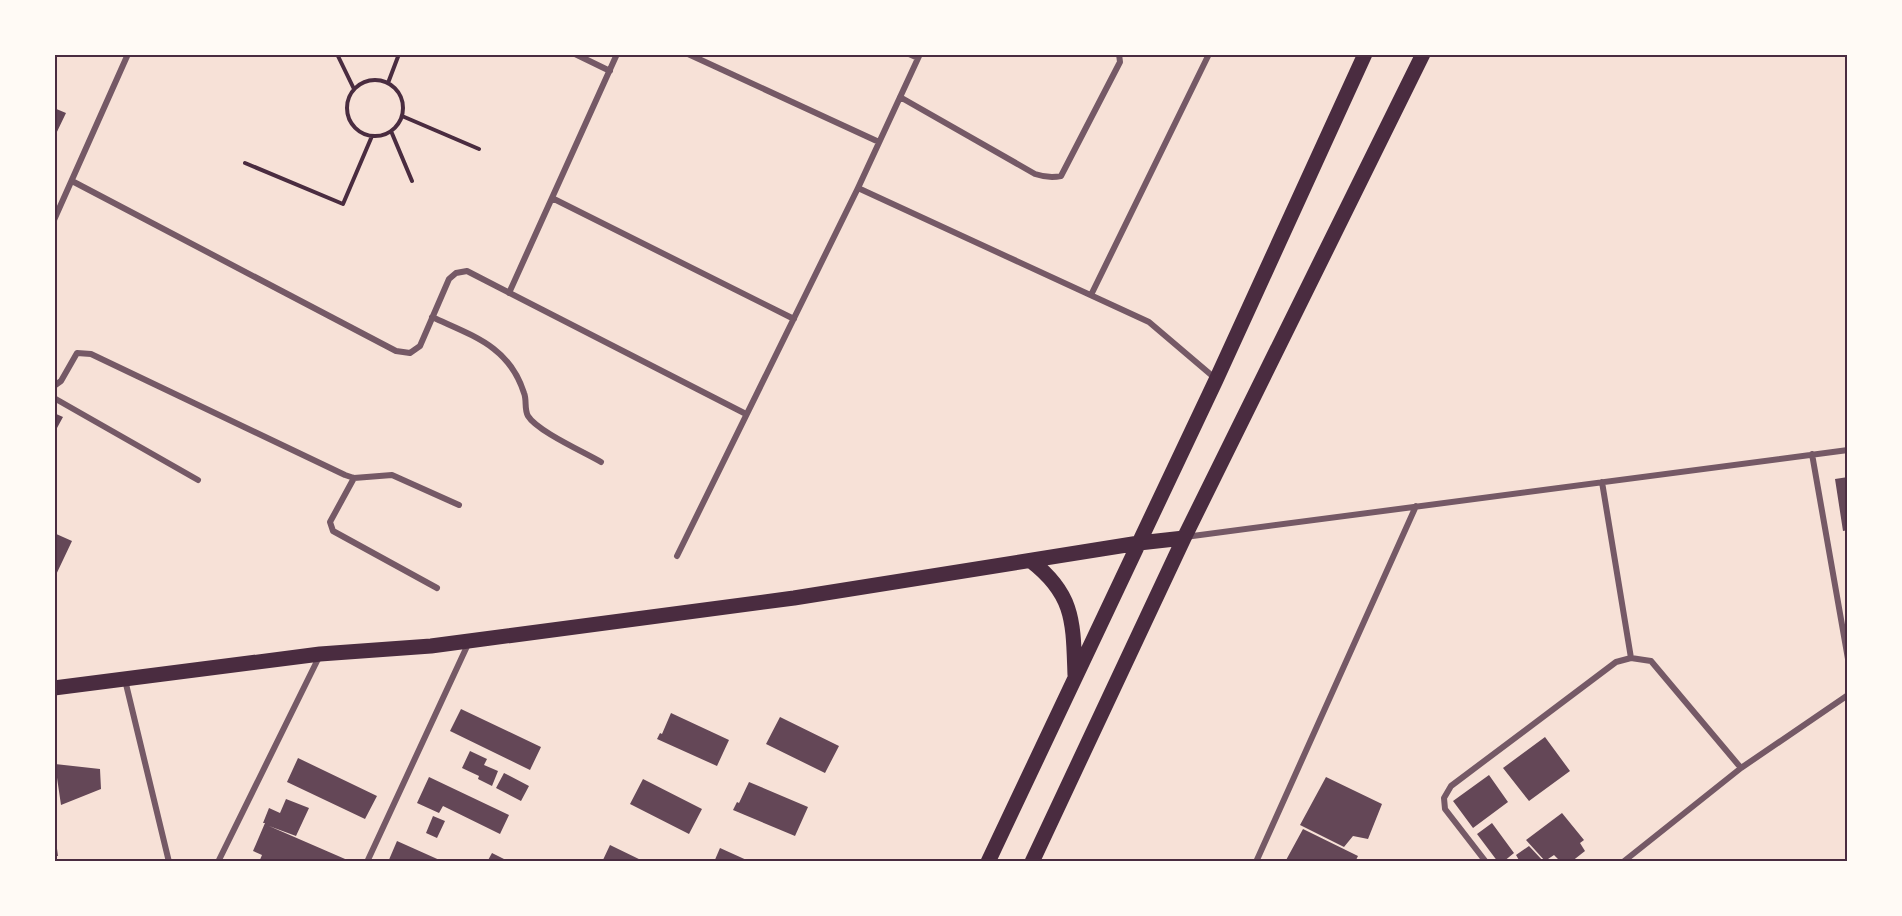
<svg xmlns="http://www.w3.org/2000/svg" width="1902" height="916" font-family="Georgia,serif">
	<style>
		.building { fill: #644757 }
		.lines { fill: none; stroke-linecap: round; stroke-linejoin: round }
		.path { stroke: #4a2c40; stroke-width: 4 }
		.minor { stroke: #755966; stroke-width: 6 }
		.primary { stroke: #4a2c40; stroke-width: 15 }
		.neatline { fill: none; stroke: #4a2c40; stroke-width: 2 }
	</style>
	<rect width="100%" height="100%" fill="#f7e1d7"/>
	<!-- building -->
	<path class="building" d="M 54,108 L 66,113 L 54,138 Z
		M 54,413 L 63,417 L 57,428 L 54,426 Z
		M 1848,477 L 1848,530 L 1843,531 L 1835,479 Z
		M 54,533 L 72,541 L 54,579 Z
		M 461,709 L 541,747 L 530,770 L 450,731 Z
		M 671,713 L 729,740 L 717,766 L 657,739 L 660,733 L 662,734 Z
		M 780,717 L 839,746 L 825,773 L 766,744 Z
		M 1545,737 L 1570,771 L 1529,801 L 1503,768 Z
		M 470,751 L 487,759 L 484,765 L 498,771 L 492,786 L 478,779 L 479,776 L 462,768 Z
		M 298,758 L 377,796 L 365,819 L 287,782 Z
		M 55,764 L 100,769 L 101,789 L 61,805 Z
		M 504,773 L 529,786 L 521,801 L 496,788 Z
		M 1489,775 L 1508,802 L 1473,828 L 1453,801 Z
		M 429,777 L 509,815 L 500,834 L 443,806 L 439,813 L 417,803 Z
		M 1326,777 L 1382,804 L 1368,839 L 1353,836 L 1344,847 L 1300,825 Z
		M 643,779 L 702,809 L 689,834 L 630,804 Z
		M 749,782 L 808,807 L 795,836 L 733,810 L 737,802 L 739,803 Z
		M 286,799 L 309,808 L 296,836 L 269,826 L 352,862 L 281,862 L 275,859 L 274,862 L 259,862 L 262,855 L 253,851 L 265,823 L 263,823 L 269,808 L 280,813 Z
		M 1562,813 L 1584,840 L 1580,843 L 1585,851 L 1571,862 L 1561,862 L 1554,855 L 1545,861 L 1526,840 Z
		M 433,816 L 445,821 L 437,838 L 426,833 Z
		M 1492,823 L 1514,853 L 1503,862 L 1498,862 L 1477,834 Z
		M 1303,829 L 1358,856 L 1355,862 L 1285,862 Z
		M 54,834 L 55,834 L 58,856 L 54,856 Z
		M 397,841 L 444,862 L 388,862 Z
		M 610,845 L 645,862 L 602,862 Z
		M 1529,846 L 1544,862 L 1520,862 L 1516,855 Z
		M 720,848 L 751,862 L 714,862 Z
		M 492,853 L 504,859 L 502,862 L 487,862 Z"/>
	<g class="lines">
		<!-- path -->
		<path class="path" d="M 337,54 L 354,89
			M347 108a28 28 0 1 1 56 0a28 28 0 1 1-56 0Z
			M 388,83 L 399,54
			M 402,116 L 479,149
			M 391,131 L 412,181
			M 245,163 L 343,204 L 372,136"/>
		<!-- minor -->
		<path class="minor" d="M 575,54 L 610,71
			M 688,54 L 879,142
			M 909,54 L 918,58
			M 900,97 L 1035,174 C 1044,177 1051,178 1061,176 L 1120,62 L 1119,54
			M 72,181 L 396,351 L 410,353 L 420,346 L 449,279 L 456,273 L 467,271 L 746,414
			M 858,188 L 1149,322 L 1216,379
			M 552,198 L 794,319
			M 54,220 L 128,54
			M 509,293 L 617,54
			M 1091,295 L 1209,54
			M 432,317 C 473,336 509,346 524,393 C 527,400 524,409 528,416 C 537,431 584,452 601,462
			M 54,386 L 61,381 L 77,353 L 91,354 L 345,475 L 354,478 L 392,475 L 459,505
			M 54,398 L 198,480
			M 1812,454 L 1848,659
			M 354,478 L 330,522 L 333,531 L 437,588
			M 1602,482 L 1631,658
			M 1185,537 L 1848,450
			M 677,556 L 858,188 L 920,54
			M 125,680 L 169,862
			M 218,862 L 320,655
			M 367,862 L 469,642
			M 1256,862 L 1416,506
			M 1486,862 L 1445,809 L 1444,798 L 1451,786 L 1616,662 L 1631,658 L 1651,661 L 1741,768
			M 1623,862 L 1741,768 L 1848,695"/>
		<!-- primary -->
		<path class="primary" d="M 1031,561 C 1075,595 1073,623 1075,675
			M 54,688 L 320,654 L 431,646 L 794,598 L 1139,543 L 1184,538
			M 988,862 L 1216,380 L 1365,54
			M 1032,862 L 1184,538 L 1423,54"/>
	</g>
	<!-- border -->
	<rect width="1902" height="916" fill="none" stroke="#fffaf5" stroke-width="111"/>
	<rect x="56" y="56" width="1790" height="804" class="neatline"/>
</svg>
